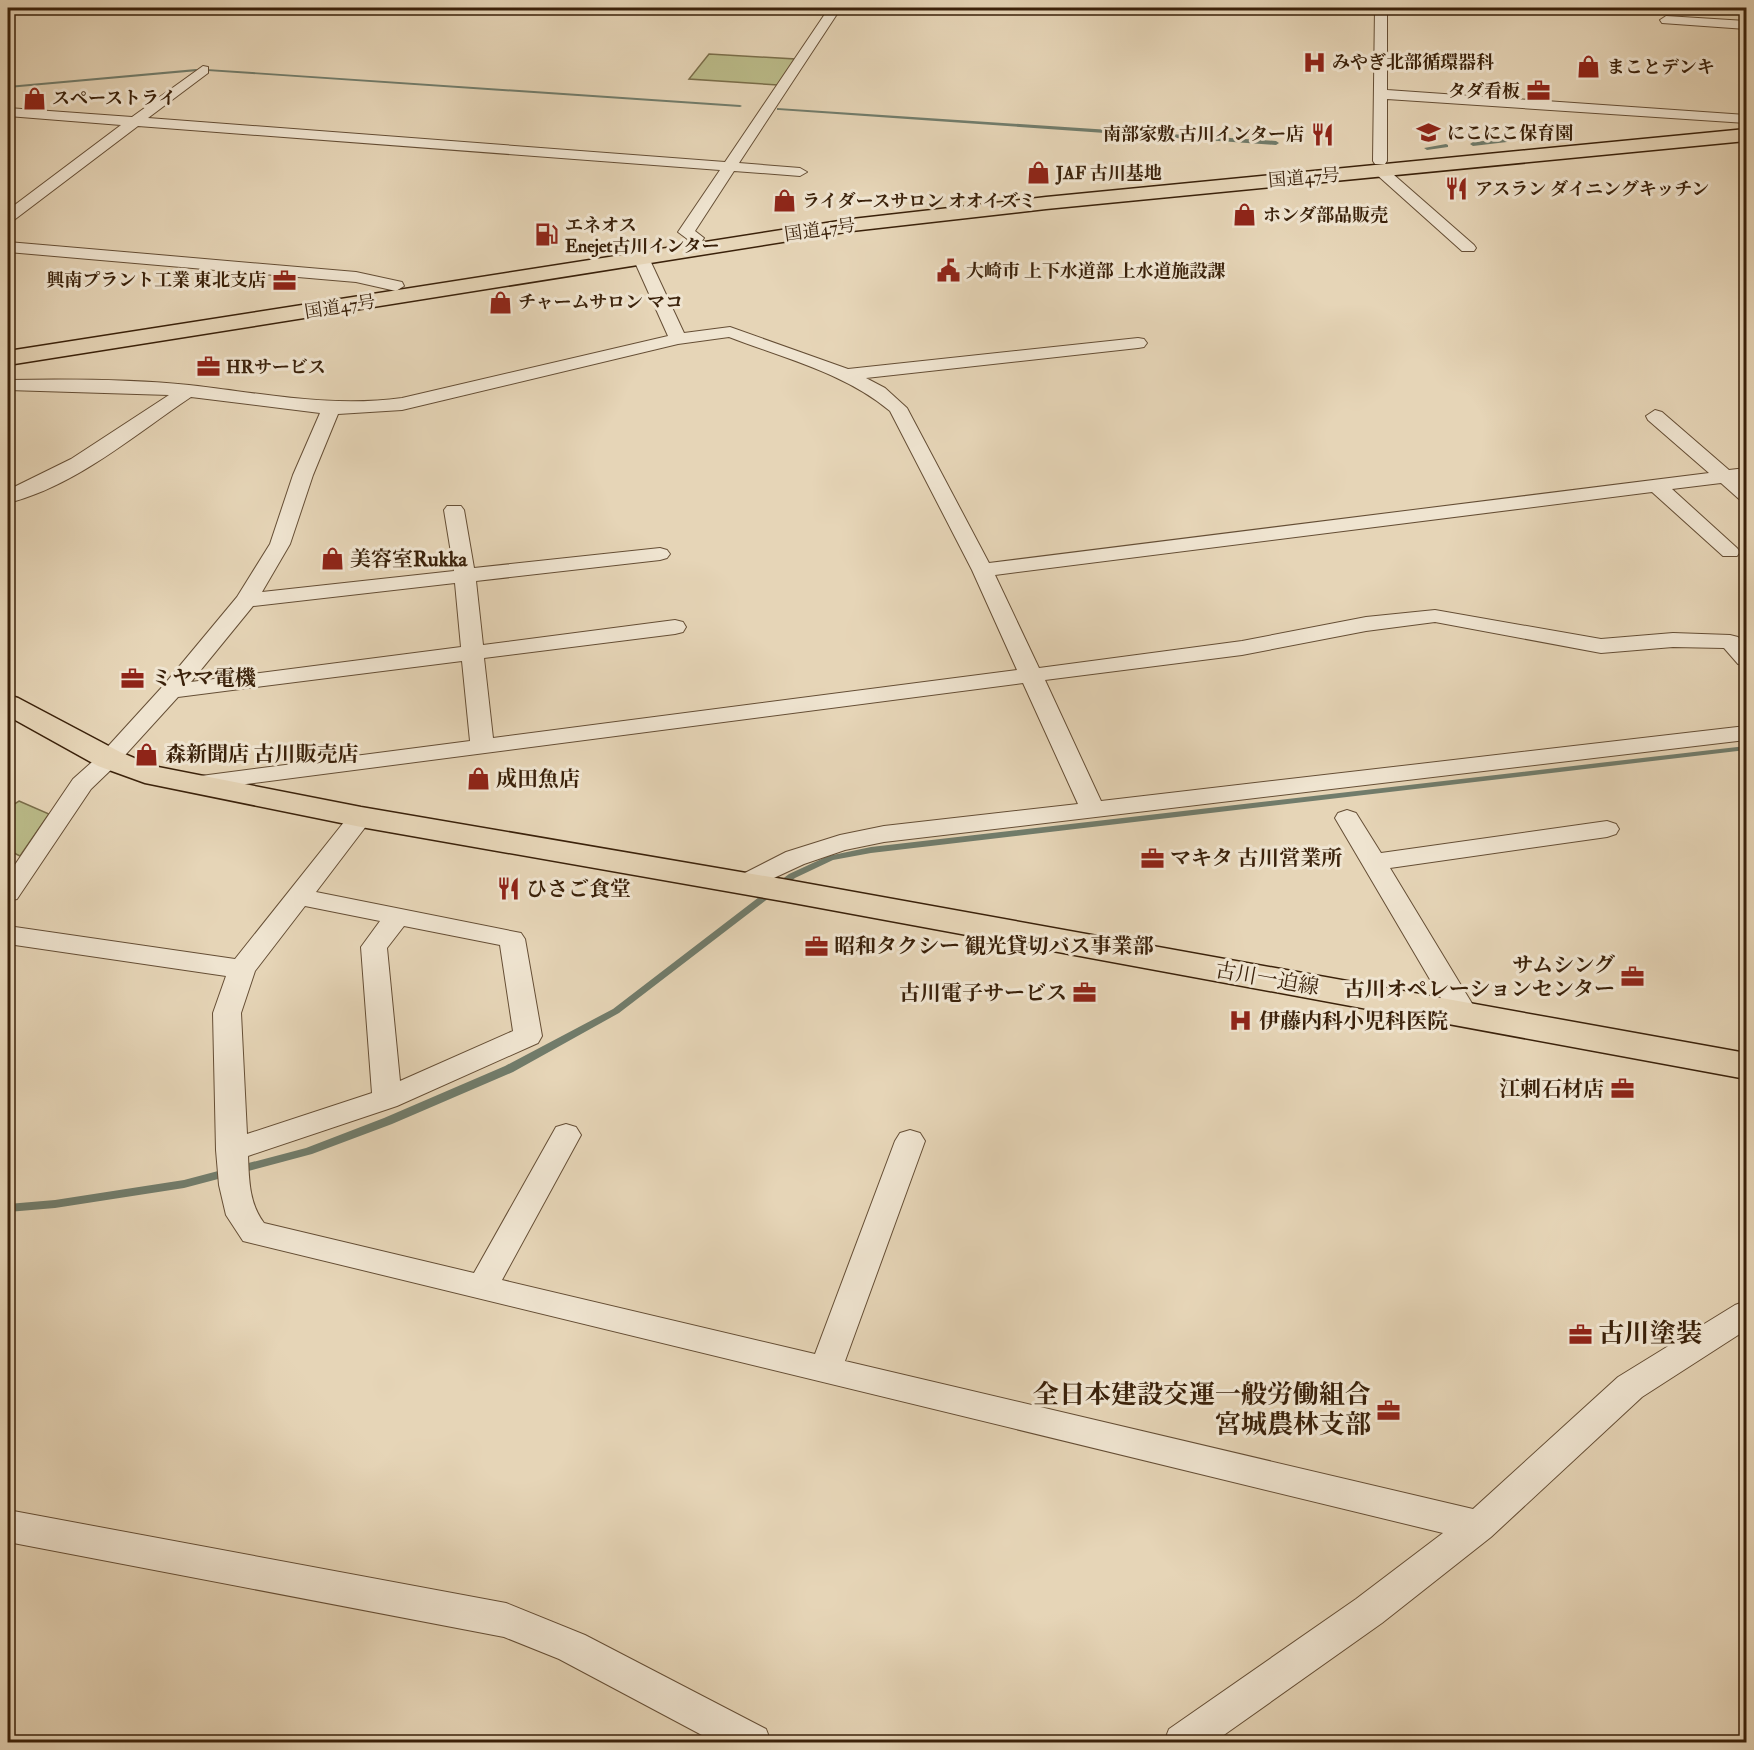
<svg xmlns="http://www.w3.org/2000/svg" width="1754" height="1750" font-family="'IM FELL Double Pica','Noto Serif JP',serif">
	<style>
		.green { fill: #bbbc8a; stroke: #7a6e4a; stroke-width: 1.5 }
		.lines { fill: none; stroke-linecap: round; stroke-linejoin: round }
		.stream { fill: #717c6b; fill-rule: evenodd }
		.street-casing { stroke: #654e35; stroke-width: 2 }
		.primary-casing { stroke: #3a210a; stroke-width: 3 }
		.highway-casing { stroke: #3a210a; stroke-width: 3 }
		.street { fill: #efe4d0; fill-rule: evenodd }
		.primary { fill: #e6d5b7; fill-rule: evenodd }
		.highway { fill: #e6d5b7; fill-rule: evenodd }
		.labels { text-anchor: middle; dominant-baseline: central; stroke-width: 6; stroke-linejoin: round; paint-order: stroke }
		.far-poi-label { font-size: 18px; font-weight: bold; fill: #3a210a; stroke: #efe4d0; text-anchor: start }
		.far-street-label { font-size: 18px; fill: #3a210a; stroke: #efe4d0 }
		.poi-label { font-size: 21px; font-weight: bold; fill: #3a210a; stroke: #efe4d0; text-anchor: start }
		.street-label { font-size: 21px; fill: #3a210a; stroke: #efe4d0 }
		.near-poi-label { font-size: 26px; font-weight: bold; fill: #3a210a; stroke: #efe4d0; text-anchor: start }
	</style>
	<rect width="100%" height="100%" fill="#e6d5b7"/>
	<filter id="stains"><feTurbulence type="fractalNoise" baseFrequency=".00333" numOctaves="4"/><feColorMatrix values="0 0 0 0 .2 0 0 0 0 .09 0 0 0 0 .02 0 0 0 .5 -.17"/></filter>
	<radialGradient id="worn" r=".72"><stop offset=".6" stop-color="#630" stop-opacity="0"/><stop offset="1" stop-color="#630" stop-opacity=".3"/></radialGradient>
	<!-- green -->
	<path class="green" d="M 709,54 L 795,59 L 778,85 L 689,79 Z
		M 19,801 L 49,814 L 20,856 L 8,850 L 8,808 Z"/>
	<g class="lines">
		<!-- stream -->
		<path class="stream" d="M 196,69 L 198,70 L 198,71 L 8,88 L 8,86 Z
			M 206,69 L 740,105 L 742,106 L 740,107 L 208,71 L 206,70 Z
			M 777,108 L 1276,141 L 1279,143 L 1276,145 L 779,110 L 777,110 Z
			M 1561,133 L 1563,134 L 1563,136 L 1529,140 L 1526,138 L 1529,136 Z
			M 1505,139 L 1508,141 L 1507,142 L 1473,146 L 1470,144 L 1473,142 Z
			M 1446,144 L 1448,145 L 1448,147 L 1427,150 L 1424,148 Z
			M 1746,746 L 1746,750 L 871,853 L 833,860 L 795,878 L 619,1013 L 513,1072 L 392,1124 L 312,1154 L 184,1188 L 55,1208 L 8,1212 L 8,1204 L 55,1200 L 184,1180 L 306,1148 L 384,1118 L 505,1066 L 613,1009 L 789,874 L 828,856 L 871,847 Z"/>
		<defs>
			<path id="street" d="M 829,8 L 841,8 L 739,163 L 800,168 L 807,172 L 800,176 L 734,171 L 695,231 L 704,238 L 702,241 L 690,241 L 678,232 L 720,170 L 138,126 L 14,220 L 8,222 L 8,210 L 121,125 L 8,116 L 8,108 L 132,117 L 203,66 L 208,67 L 208,73 L 148,118 L 725,162 Z
				M 1375,8 L 1387,8 L 1387,90 L 1746,115 L 1746,123 L 1387,99 L 1387,161 L 1385,164 L 1375,164 L 1373,161 Z
				M 1666,16 L 1746,21 L 1746,29 L 1662,23 L 1660,20 Z
				M 1381,167 L 1386,168 L 1474,245 L 1476,248 L 1474,251 L 1462,251 L 1376,174 L 1374,171 L 1376,168 Z
				M 8,242 L 356,272 L 402,282 L 404,286 L 396,291 L 356,282 L 8,252 Z
				M 641,253 L 649,258 L 684,333 L 730,327 L 848,369 L 1138,338 L 1144,339 L 1147,343 L 1144,347 L 1138,348 L 866,378 L 885,388 L 907,408 L 989,563 L 1709,473 L 1648,420 L 1646,416 L 1655,410 L 1662,412 L 1729,470 L 1746,468 L 1746,480 L 1741,480 L 1746,485 L 1746,501 L 1739,499 L 1721,483 L 1672,489 L 1737,548 L 1740,552 L 1737,556 L 1723,556 L 1652,492 L 995,575 L 1039,668 L 1242,641 L 1366,617 L 1435,610 L 1601,639 L 1673,633 L 1730,635 L 1738,637 L 1746,647 L 1746,666 L 1738,664 L 1724,648 L 1673,647 L 1601,653 L 1435,622 L 1366,631 L 1242,655 L 1045,680 L 1101,801 L 1746,726 L 1746,740 L 884,842 L 845,850 L 804,864 L 744,892 L 735,890 L 731,884 L 735,878 L 786,852 L 840,835 L 884,826 L 1078,804 L 1023,683 L 193,791 L 184,789 L 181,784 L 184,779 L 193,777 L 470,741 L 462,661 L 178,697 L 117,764 L 91,789 L 17,899 L 8,901 L 8,875 L 73,779 L 101,754 L 163,686 L 237,597 L 270,544 L 293,475 L 320,413 L 191,397 C 134,435 76,486 8,503 L 8,490 L 71,459 L 169,395 L 8,390 L 8,380 C 68,379 129,379 189,385 C 261,393 329,408 402,398 L 668,336 L 633,258 ZM 729,337 C 783,358 845,373 890,411 L 972,570 L 1017,670 L 493,738 L 484,658 L 675,634 L 683,632 L 686,627 L 683,622 L 675,620 L 483,645 L 476,581 L 660,560 L 667,558 L 670,554 L 667,550 L 660,548 L 474,568 L 464,510 L 461,506 L 447,506 L 444,510 L 454,571 L 262,592 L 290,544 L 313,475 L 338,414 L 402,410 L 678,344 ZM 455,583 L 461,647 L 191,682 L 253,606 Z
				M 361,809 L 370,812 L 373,817 L 316,892 L 521,933 L 525,939 L 542,1036 L 538,1043 L 397,1106 L 248,1156 C 249,1180 249,1203 264,1223 L 474,1273 L 556,1127 L 566,1124 L 576,1127 L 581,1135 L 502,1280 L 815,1354 L 895,1141 L 900,1133 L 910,1130 L 920,1133 L 925,1141 L 845,1361 L 1473,1509 L 1618,1377 L 1735,1305 L 1746,1301 L 1746,1330 L 1642,1397 L 1491,1537 L 1382,1623 L 1214,1742 L 1164,1742 L 1169,1729 L 1356,1599 L 1443,1533 L 243,1241 L 226,1215 L 219,1185 L 216,1150 L 213,1013 L 226,976 L 8,944 L 8,926 L 235,959 L 352,812 ZM 305,906 L 380,921 L 361,947 L 372,1093 L 247,1134 L 241,1013 L 255,971 ZM 404,926 L 500,945 L 513,1031 L 400,1081 L 387,948 Z
				M 1347,810 L 1356,813 L 1381,853 L 1607,821 L 1616,824 L 1619,829 L 1616,834 L 1607,837 L 1390,868 L 1479,1015 L 1475,1022 L 1465,1025 L 1455,1022 L 1335,818 L 1338,813 Z
				M 8,1510 L 506,1603 L 585,1635 L 766,1729 L 771,1742 L 715,1742 L 559,1659 L 504,1637 L 8,1542 Z"/>
			<path id="primary" d="M 8,695 L 18,698 L 120,752 L 153,766 L 361,807 L 788,880 L 1746,1053 L 1746,1079 L 788,902 L 361,827 L 145,783 L 98,766 L 8,716 Z"/>
			<path id="highway" d="M 1746,129 L 1746,141 L 1046,209 L 852,231 L 8,365 L 8,351 L 852,219 L 1046,197 Z"/>
		</defs>
		<!-- street casing -->
		<use href="#street" class="street-casing"/>
		<!-- primary casing -->
		<use href="#primary" class="primary-casing"/>
		<!-- highway casing -->
		<use href="#highway" class="highway-casing"/>
		<!-- street -->
		<use href="#street" class="street"/>
		<!-- primary -->
		<use href="#primary" class="primary"/>
		<!-- highway -->
		<use href="#highway" class="highway"/>
	</g>
	<!-- icons -->
	<defs>
		<symbol id="hospital-bare" viewBox="-9 -9 18 18"><path d="M-5-5h3v3.5h4V-5h3V5h-3V1.5h-4V5h-3Z" fill="#8f2418" stroke="#efe4d0" stroke-width="2.5" paint-order="stroke"/></symbol>
		<symbol id="shop-bare" viewBox="-9 -9 18 18"><path d="M-5-2.5h2.3a2.7 3.5 0 0 1 5.4 0H5L5.5 6h-11ZM-1.5-2.5h3a1.5 2.3 0 0 0-3 0Z" fill="#8f2418" stroke="#efe4d0" stroke-width="2.5" paint-order="stroke"/></symbol>
		<symbol id="office-bare" viewBox="-9 -9 18 18"><path d="M-6-3h4V-5.5h4V-3h4V5H-6ZM-1-4.5V-3h2v-1.5ZM-6 0V1H6V0Z" fill="#8f2418" stroke="#efe4d0" stroke-width="2.5" paint-order="stroke"/></symbol>
		<symbol id="school-bare" viewBox="-9 -9 18 18"><path d="M0-5L7-2L0 1L-7-2ZM-4 1L0 2.5L4 1V4Q0 6-4 4Z" fill="#8f2418" stroke="#efe4d0" stroke-width="2.5" paint-order="stroke"/></symbol>
		<symbol id="restaurant-bare" viewBox="-9 -9 18 18"><path d="M-5-6h1v4h1v-4h1v4h1v-4h1v5L-1.5 .5V6h-2V.5L-5-1ZM5-6V6H3V1.5H1.5Q1.5-4 5-6Z" fill="#8f2418" stroke="#efe4d0" stroke-width="2.5" paint-order="stroke"/></symbol>
		<symbol id="fuel-bare" viewBox="-9 -9 18 18"><path d="M-5.5-6h7V0h2V4h1.3V-2.5L3-4.5l.8-.8L6-3V5H2.5V1h-1V6h-7ZM-4.2-4.7v3.2H.2V-4.7Z" fill="#8f2418" stroke="#efe4d0" stroke-width="2.5" paint-order="stroke"/></symbol>
		<symbol id="civic-bare" viewBox="-9 -9 18 18"><path d="M-.6-6.5H3V-4.5H.6V-3L4-1V1h2V6H-6V1h2V-1L-.6-3ZM-1.2 2.5V6h2.4V2.5Z" fill="#8f2418" stroke="#efe4d0" stroke-width="2.5" paint-order="stroke"/></symbol>
	</defs>
	<g fill-rule="evenodd">
		<use href="#hospital-bare" x="1298" y="46" width="33" height="33"/>
		<use href="#shop-bare" x="1572" y="50" width="33" height="33"/>
		<use href="#office-bare" x="1522" y="74" width="33" height="33"/>
		<use href="#shop-bare" x="18" y="82" width="33" height="33"/>
		<use href="#school-bare" x="1412" y="116" width="33" height="33"/>
		<use href="#restaurant-bare" x="1306" y="118" width="33" height="33"/>
		<use href="#shop-bare" x="1022" y="156" width="33" height="33"/>
		<use href="#restaurant-bare" x="1440" y="172" width="33" height="33"/>
		<use href="#shop-bare" x="768" y="184" width="33" height="33"/>
		<use href="#shop-bare" x="1228" y="198" width="33" height="33"/>
		<use href="#fuel-bare" x="530" y="218" width="33" height="33"/>
		<use href="#civic-bare" x="932" y="254" width="33" height="33"/>
		<use href="#office-bare" x="268" y="264" width="33" height="33"/>
		<use href="#shop-bare" x="484" y="286" width="33" height="33"/>
		<use href="#office-bare" x="192" y="350" width="33" height="33"/>
		<use href="#shop-bare" x="316" y="542" width="33" height="33"/>
		<use href="#office-bare" x="116" y="662" width="33" height="33"/>
		<use href="#shop-bare" x="130" y="738" width="33" height="33"/>
		<use href="#shop-bare" x="462" y="762" width="33" height="33"/>
		<use href="#office-bare" x="1136" y="842" width="33" height="33"/>
		<use href="#restaurant-bare" x="492" y="872" width="33" height="33"/>
		<use href="#office-bare" x="800" y="930" width="33" height="33"/>
		<use href="#office-bare" x="1616" y="960" width="33" height="33"/>
		<use href="#office-bare" x="1068" y="976" width="33" height="33"/>
		<use href="#hospital-bare" x="1224" y="1004" width="33" height="33"/>
		<use href="#office-bare" x="1606" y="1072" width="33" height="33"/>
		<use href="#office-bare" x="1564" y="1318" width="33" height="33"/>
		<use href="#office-bare" x="1372" y="1394" width="33" height="33"/>
	</g>
	<g class="labels">
		<!-- far-poi labels -->
		<g class="far-poi-label">
			<text x="1332" y="62">みやぎ北部循環器科</text>
			<text x="1607" y="67">まことデンキ</text>
			<text x="1520" y="91" text-anchor="end">タダ看板</text>
			<text x="52" y="98">スペーストライ</text>
			<text x="1447" y="133">にこにこ保育園</text>
			<text x="1304" y="134" text-anchor="end">南部家敷 古川インター店</text>
			<text x="1056" y="173">JAF 古川基地</text>
			<text x="1475" y="189">アスラン ダイニングキッチン</text>
			<text x="802" y="201">ライダースサロン オオイズミ</text>
			<text x="1263" y="215">ホンダ部品販売</text>
			<text x="565" y="225">エネオス<tspan x="565" dy="21">Enejet古川インター</tspan></text>
			<text x="966" y="271">大崎市 上下水道部 上水道施設課</text>
			<text x="266" y="280" text-anchor="end">興南プラント工業 東北支店</text>
			<text x="518" y="302">チャームサロン マコ</text>
			<text x="226" y="367">HRサービス</text>
		</g>
		<!-- far-street labels -->
		<g class="far-street-label">
			<text transform="translate(1304 178) rotate(-5)">国道47号</text>
			<text transform="translate(820 230) rotate(-8)">国道47号</text>
			<text transform="translate(340 307) rotate(-9)">国道47号</text>
		</g>
		<!-- poi labels -->
		<g class="poi-label">
			<text x="350" y="559">美容室Rukka</text>
			<text x="151" y="678">ミヤマ電機</text>
			<text x="165" y="754">森新聞店 古川販売店</text>
			<text x="496" y="779">成田魚店</text>
			<text x="1170" y="858">マキタ 古川営業所</text>
			<text x="526" y="889">ひさご食堂</text>
			<text x="834" y="946">昭和タクシー 観光貸切バス事業部</text>
			<text x="1615" y="965" text-anchor="end">サムシング<tspan x="1615" dy="24">古川オペレーションセンター</tspan></text>
			<text x="1067" y="993" text-anchor="end">古川電子サービス</text>
			<text x="1259" y="1021">伊藤内科小児科医院</text>
			<text x="1604" y="1089" text-anchor="end">江刺石材店</text>
		</g>
		<!-- street labels -->
		<g class="street-label">
			<text transform="translate(1267 979) rotate(10)">古川一迫線</text>
		</g>
		<!-- near-poi labels -->
		<g class="near-poi-label">
			<text x="1598" y="1334">古川塗装</text>
			<text x="1371" y="1395" text-anchor="end">全日本建設交運一般労働組合<tspan x="1371" dy="30">宮城農林支部</tspan></text>
		</g>
	</g>
	<!-- margin -->
	<rect width="1754" height="1750" fill="none" stroke="#e6d5b7" stroke-width="30"/>
	<rect x="9" y="9" width="1736" height="1732" fill="none" stroke="#3a210a" stroke-width="3"/>
	<rect x="15" y="15" width="1724" height="1720" fill="none" stroke="#3a210a" stroke-width="1.5"/>
	<rect width="100%" height="100%" filter="url(#stains)"/>
	<rect width="100%" height="100%" fill="url(#worn)"/>
</svg>
